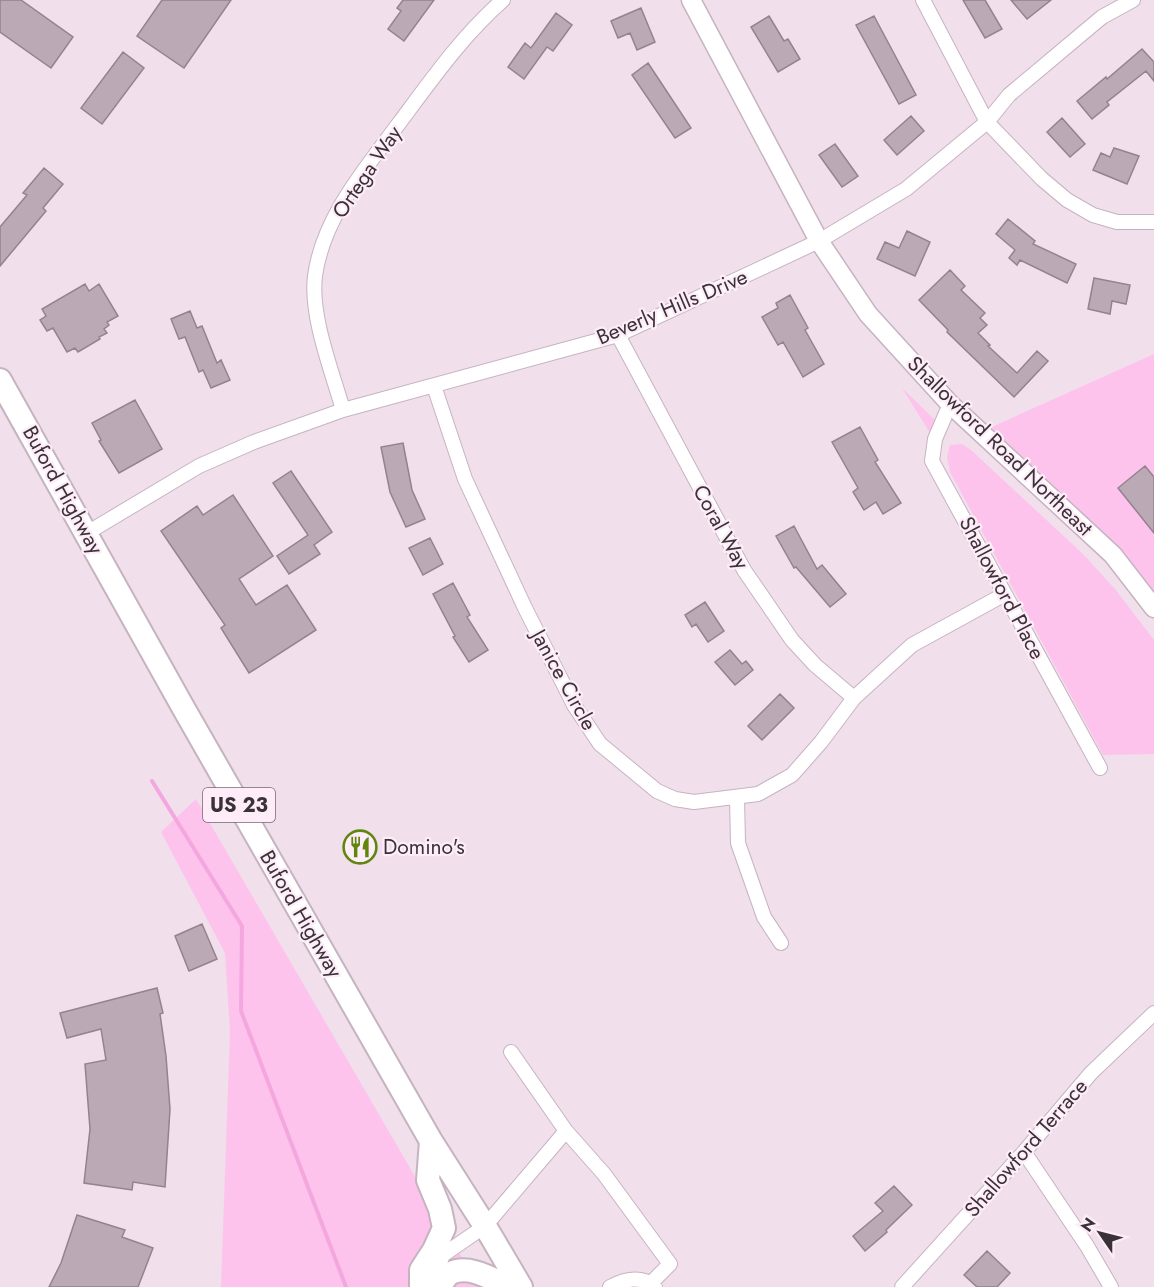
<svg xmlns="http://www.w3.org/2000/svg" width="1154" height="1287" font-family="Jost,sans-serif">
	<style>
		.green { fill: #fdc3ec }
		.lines { fill: none; stroke-linecap: round; stroke-linejoin: round }
		.stream { stroke: #f4a7df; stroke-width: 4 }
		.building { fill: #bbaab6; stroke: #94838f; stroke-width: 1.5 }
		.minor-casing { stroke: #c5b4c0; stroke-width: 16 }
		.tertiary-casing { stroke: #c5b4c0; stroke-width: 21 }
		.primary-casing { stroke: #c5b4c0; stroke-width: 26 }
		.minor { stroke: #fff; stroke-width: 14 }
		.tertiary { stroke: #fff; stroke-width: 18 }
		.primary { stroke: #fff; stroke-width: 22 }
		.labels { text-anchor: middle; dominant-baseline: central; stroke-width: 4.5; stroke-linejoin: round; paint-order: stroke }
		.shield { fill: #feecf8; stroke: #746a71; stroke-width: 1.5 }
		.shield-label { font-size: 20px; font-weight: bold; fill: #393237 }
		.street-label { font-size: 21px; fill: #393237; stroke: #feecf8 }
		.poi-label { font-size: 21px; fill: #393237; stroke: #feecf8; text-anchor: start }
	</style>
	<rect width="100%" height="100%" fill="#f1dfeb"/>
	<!-- green -->
	<path class="green" d="M 1154,354 L 1154,615 L 1098,541 L 974,435 Z
		M 902,388 L 936,421 L 932,436 Z
		M 962,444 L 971,450 L 1083,554 L 1115,589 L 1154,640 L 1154,754 L 1103,755 L 950,472 L 947,457 L 950,445 Z
		M 196,799 L 479,1287 L 221,1287 L 230,1032 L 225,953 L 161,832 Z"/>
	<g class="lines">
		<!-- stream -->
		<path class="stream" d="M 152,781 L 242,926 L 241,1011 L 346,1287"/>
	</g>
	<!-- building -->
	<path class="building" d="M 0,0 L 21,0 L 73,37 L 51,68 L 0,32 Z
		M 162,0 L 231,0 L 184,68 L 137,36 Z
		M 403,0 L 434,0 L 404,41 L 388,29 L 401,11 L 397,8 Z
		M 963,0 L 985,0 L 1002,29 L 985,38 Z
		M 1011,0 L 1051,0 L 1027,19 Z
		M 641,8 L 655,42 L 637,50 L 630,33 L 618,38 L 611,21 Z
		M 556,13 L 572,25 L 553,51 L 547,47 L 524,79 L 508,67 L 525,43 L 531,48 Z
		M 769,16 L 784,41 L 788,39 L 800,59 L 778,72 L 751,27 Z
		M 874,16 L 916,95 L 899,104 L 856,25 Z
		M 1142,49 L 1154,62 L 1154,81 L 1146,71 L 1107,102 L 1109,105 L 1092,119 L 1077,101 L 1106,77 L 1107,79 Z
		M 123,52 L 144,68 L 102,124 L 81,108 Z
		M 648,63 L 691,128 L 675,138 L 632,75 Z
		M 911,116 L 924,131 L 897,155 L 884,140 Z
		M 1062,118 L 1085,144 L 1070,157 L 1047,132 Z
		M 835,144 L 858,176 L 842,187 L 819,155 Z
		M 1114,148 L 1139,156 L 1127,184 L 1093,170 L 1101,153 L 1110,157 Z
		M 44,168 L 63,184 L 43,208 L 46,211 L 0,266 L 0,227 L 27,195 L 23,193 Z
		M 1008,219 L 1035,241 L 1033,244 L 1076,264 L 1067,283 L 1020,260 L 1017,265 L 1009,258 L 1015,250 L 996,234 Z
		M 907,231 L 930,242 L 915,276 L 877,259 L 885,242 L 899,248 Z
		M 950,270 L 965,286 L 961,290 L 985,313 L 980,318 L 987,325 L 978,333 L 990,345 L 988,346 L 1017,373 L 1037,351 L 1048,361 L 1014,397 L 947,332 L 948,330 L 919,300 Z
		M 1094,278 L 1130,285 L 1126,304 L 1112,301 L 1110,314 L 1088,309 Z
		M 85,284 L 89,291 L 99,284 L 118,316 L 107,322 L 109,325 L 104,329 L 107,333 L 99,337 L 100,339 L 78,352 L 75,348 L 67,352 L 53,328 L 47,331 L 40,320 L 46,316 L 42,309 Z
		M 790,295 L 808,328 L 805,330 L 824,364 L 803,377 L 783,342 L 778,345 L 762,317 L 778,308 L 776,303 Z
		M 190,311 L 197,328 L 202,326 L 217,363 L 221,360 L 230,380 L 211,388 L 203,370 L 199,372 L 185,337 L 179,339 L 171,319 Z
		M 135,400 L 162,449 L 119,473 L 99,441 L 101,440 L 92,423 Z
		M 860,427 L 878,460 L 875,462 L 901,503 L 883,514 L 876,502 L 864,510 L 853,492 L 858,488 L 832,442 Z
		M 403,443 L 412,490 L 425,519 L 406,527 L 390,492 L 381,447 Z
		M 1145,466 L 1154,477 L 1154,533 L 1118,488 Z
		M 291,471 L 332,532 L 314,545 L 320,554 L 289,574 L 277,556 L 308,535 L 273,483 Z
		M 233,495 L 273,556 L 239,579 L 256,605 L 287,585 L 316,630 L 249,673 L 221,628 L 225,625 L 161,531 L 197,506 L 203,515 Z
		M 794,526 L 817,569 L 822,565 L 846,594 L 830,607 L 796,567 L 794,568 L 776,536 Z
		M 430,538 L 443,564 L 423,575 L 409,548 Z
		M 453,583 L 470,615 L 467,617 L 488,650 L 469,662 L 453,637 L 455,636 L 433,594 Z
		M 705,602 L 724,631 L 708,642 L 696,624 L 692,627 L 685,615 Z
		M 730,650 L 742,664 L 746,661 L 753,670 L 735,685 L 715,662 Z
		M 780,694 L 794,708 L 762,740 L 748,726 Z
		M 202,924 L 217,959 L 189,971 L 175,936 Z
		M 157,988 L 163,1013 L 160,1014 L 166,1056 L 170,1109 L 165,1187 L 133,1182 L 132,1190 L 84,1183 L 90,1129 L 85,1064 L 106,1060 L 101,1029 L 67,1038 L 60,1013 Z
		M 894,1186 L 912,1205 L 886,1230 L 887,1232 L 865,1251 L 853,1236 L 883,1211 L 875,1203 Z
		M 77,1215 L 125,1230 L 122,1237 L 153,1248 L 138,1287 L 49,1287 L 61,1263 Z
		M 987,1251 L 1010,1273 L 997,1287 L 977,1287 L 964,1275 Z"/>
	<g class="lines">
		<defs>
			<path id="minor" d="M 923,0 L 987,122 L 1042,179 L 1067,200 L 1093,215 L 1117,222 L 1154,222
				M 618,335 L 744,570 L 792,640 L 815,665 L 854,698
				M 434,386 L 465,479 L 525,608 L 574,705 L 600,744 L 657,791 L 675,799 L 694,802 L 758,794 L 792,775 L 821,742 L 854,698 L 912,645 L 1005,594
				M 950,404 L 935,439 L 932,461 L 1100,768
				M 343,410 C 332,371 310,316 315,276 C 323,217 366,168 400,122 C 432,79 463,35 503,0
				M 87,533 L 199,466 L 254,442 L 343,410 L 618,335 L 819,241 L 906,189 L 987,122 L 1009,95 L 1102,17 L 1133,0
				M 737,798 L 738,843 L 764,917 L 781,943
				M 566,1131 L 604,1174 L 670,1264 L 651,1283
				M 1024,1152 L 1087,1246 L 1111,1287
				M 430,1287 L 443,1255 L 485,1226 L 566,1131 L 511,1052
				M 610,1287 C 625,1279 641,1275 655,1287
				M 902,1287 L 1024,1152 L 1091,1073 L 1154,1013"/>
			<path id="tertiary" d="M 691,0 L 819,241 L 868,314 L 950,404 L 1113,555 L 1154,608"/>
			<path id="primary" d="M 0,380 L 184,709 L 431,1141 L 485,1226 L 521,1287
				M 421,1287 L 421,1270 L 434,1250 L 444,1228 L 440,1209 L 428,1180 L 431,1141
				M 439,1287 C 442,1283 447,1275 451,1273 C 469,1264 494,1280 510,1287"/>
		</defs>
		<!-- minor casing -->
		<use href="#minor" class="minor-casing"/>
		<!-- tertiary casing -->
		<use href="#tertiary" class="tertiary-casing"/>
		<!-- primary casing -->
		<use href="#primary" class="primary-casing"/>
		<!-- minor -->
		<use href="#minor" class="minor"/>
		<!-- tertiary -->
		<use href="#tertiary" class="tertiary"/>
		<!-- primary -->
		<use href="#primary" class="primary"/>
	</g>
	<!-- icons -->
	<defs>
		<symbol id="restaurant-ring" viewBox="-11 -11 22 22"><circle r="9.5" fill="#feecf8" stroke="#60870d" stroke-width="1.5"/><path d="M-5-6h1v4h1v-4h1v4h1v-4h1v5L-1.5 .5V6h-2V.5L-5-1ZM5-6V6H3V1.5H1.5Q1.5-4 5-6Z" fill="#60870d"/></symbol>
	</defs>
	<g fill-rule="evenodd">
		<use href="#restaurant-ring" x="341" y="828" width="38" height="38"/>
	</g>
	<g class="labels">
		<!-- shield labels -->
		<rect class="shield" x="203" y="788" width="72" height="34" rx="4.5"/>
		<g class="shield-label">
			<text x="239" y="805">US 23</text>
		</g>
		<!-- street labels -->
		<g class="street-label">
			<text transform="translate(367 172) rotate(-56)">Ortega Way</text>
			<text transform="translate(672 307) rotate(-23)">Beverly Hills Drive</text>
			<text transform="translate(1000 446) rotate(44)">Shallowford Road Northeast</text>
			<text transform="translate(63 490) rotate(61)">Buford Highway</text>
			<text transform="translate(721 527) rotate(61)">Coral Way</text>
			<text transform="translate(1002 588) rotate(62)">Shallowford Place</text>
			<text transform="translate(564 680) rotate(61)">Janice Circle</text>
			<text transform="translate(301 914) rotate(60)">Buford Highway</text>
			<text transform="translate(1026 1148) rotate(-49)">Shallowford Terrace</text>
		</g>
		<!-- poi labels -->
		<g class="poi-label">
			<text x="383" y="847">Domino's</text>
		</g>
	</g>
	<!-- north arrow -->
	<g transform="translate(1100 1233) rotate(305)" stroke="#feecf8" stroke-width="4.5" paint-order="stroke">
	<path d="M0-4.5L10 22L0 15L-10 22Z" fill="#393237"/>
	<text y="-9" font-size="16" font-weight="bold" text-anchor="middle" fill="#393237">N</text>
	</g>
</svg>
